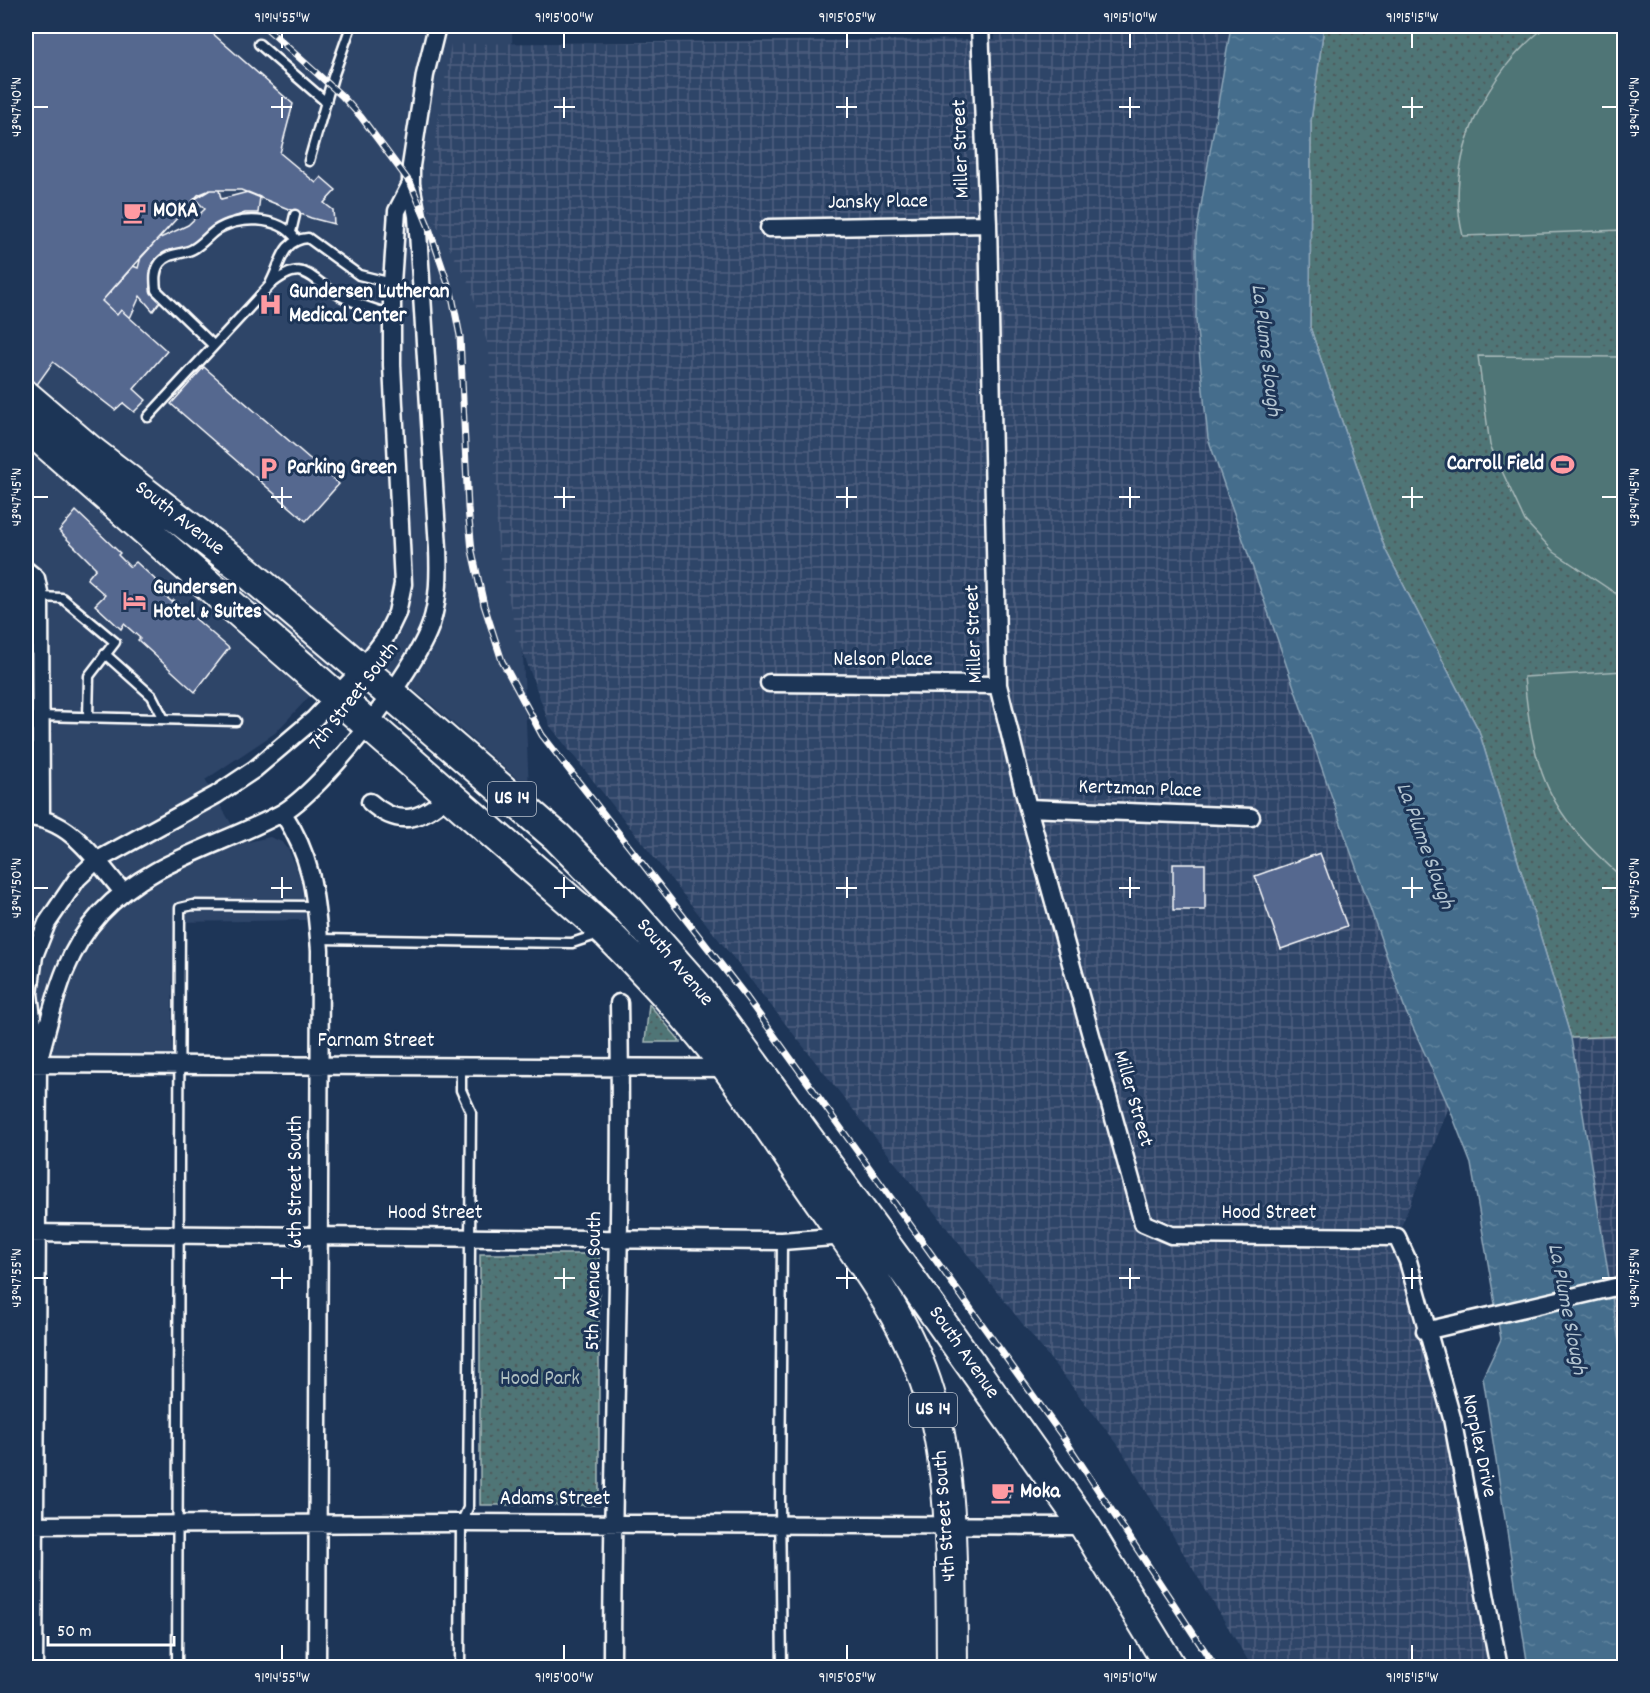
<svg xmlns="http://www.w3.org/2000/svg" width="1650" height="1693" font-family="Dekko,sans-serif">
	<style>
		.built { fill: #2e4468 }
		.industrial { fill: url(#industrial-grid) }
		.grass { fill: url(#grass-dots); stroke: #a8baba; stroke-width: 1.5 }
		.garden { fill: #507476; stroke: #a8baba; stroke-width: 1.5 }
		.water { fill: url(#water-ripples); stroke: #8fa7ba; stroke-width: 1.5 }
		.building { fill: #55678f; stroke: #fff; stroke-width: 1.5 }
		.lines { fill: none; stroke-linecap: round; stroke-linejoin: round }
		.lane-casing { stroke: #fff; stroke-width: 13 }
		.street-casing { stroke: #fff; stroke-width: 21 }
		.highway-casing { stroke: #fff; stroke-width: 34 }
		.lane { stroke: #1d3557; stroke-width: 8 }
		.street { stroke: #1d3557; stroke-width: 16 }
		.highway { stroke: #1d3557; stroke-width: 30 }
		.rail-casing { stroke: #fff; stroke-width: 7 }
		.rail { stroke: #1d3557; stroke-width: 4.5; stroke-dasharray: 14; stroke-linecap: butt }
		.ticks { fill: none; stroke: #fff; stroke-width: 2 }
		.labels { text-anchor: middle; dominant-baseline: central; stroke-width: 6; stroke-linejoin: round; paint-order: stroke }
		.shield { fill: #1d3557; stroke: #bbc2cd; stroke-width: 1.5 }
		.shield-label { font-size: 20px; font-weight: bold; fill: #fff }
		.street-label { font-size: 21px; fill: #fff; stroke: #1d3557 }
		.poi-label { font-size: 21px; font-weight: bold; fill: #fff; stroke: #1d3557; text-anchor: start }
		.park-label { font-size: 21px; fill: #b0c0c1; stroke: #1d3557 }
		.water-label { font-size: 22px; font-style: italic; fill: #b4c5d1; stroke: #1d3557 }
		.neatline { fill: none; stroke: #fff; stroke-width: 2 }
		.ticks-label { font-size: 15px; text-anchor: middle; fill: #fff }
	</style>
	<defs>
		<pattern id="industrial-grid" width="8" height="8" patternUnits="userSpaceOnUse" patternTransform="scale(1.5)"><rect width="8" height="8" fill="#2e4468"/><path d="M0 4h8M4 0v8" fill="none" stroke="#4d607f"/></pattern>
		<pattern id="grass-dots" width="8" height="8" patternUnits="userSpaceOnUse" patternTransform="scale(1.5)"><rect width="8" height="8" fill="#507476"/><path d="M2 2h.1M6 6h.1" fill="none" stroke="#4e5c5d" stroke-width="1.8" stroke-linecap="round"/></pattern>
		<pattern id="water-ripples" width="26" height="14" patternUnits="userSpaceOnUse" patternTransform="scale(1.5)"><rect width="26" height="14" fill="#446d8c"/><path d="M2 4q2-2 4 0t4 0M15 11q2-2 4 0t4 0" fill="none" stroke="#60839d"/></pattern>
	</defs>
	<rect width="100%" height="100%" fill="#1d3557"/>
	<filter id="ink" filterUnits="userSpaceOnUse"><feTurbulence type="fractalNoise" baseFrequency=".0167" numOctaves="2"/><feDisplacementMap in="SourceGraphic" scale="12" xChannelSelector="R" yChannelSelector="G"/><feConvolveMatrix kernelMatrix="1 2 1 2 8 2 1 2 1" color-interpolation-filters="sRGB"/></filter>
	<g filter="url(#ink)">
		<!-- built -->
		<path class="built" d="M 26,26 L 512,26 L 519,566 L 529,789 L 430,703 L 358,645 L 275,733 L 205,780 L 243,843 L 270,837 L 282,842 L 289,850 L 301,881 L 306,920 L 173,922 L 172,1054 L 26,1054 Z"/>
		<!-- industrial -->
		<path class="industrial" d="M 995,26 L 1231,26 L 1196,236 L 1196,321 L 1208,438 L 1406,1012 L 1449,1107 L 1397,1237 L 1425,1331 L 1499,1667 L 1252,1667 L 1119,1446 L 550,726 L 516,633 L 498,549 L 489,349 L 470,286 L 429,211 L 428,180 L 451,44 L 995,39 Z
			M 1624,1036 L 1624,1373 L 1571,1038 Z"/>
		<!-- grass -->
		<path class="grass" d="M 1324,26 L 1624,26 L 1624,1036 L 1571,1038 L 1479,731 L 1385,549 L 1310,327 L 1311,121 Z
			M 649,1004 L 681,1042 L 645,1042 Z
			M 480,1254 L 599,1254 L 599,1505 L 480,1505 Z"/>
		<!-- garden -->
		<path class="garden" d="M 1547,26 L 1624,26 L 1624,230 L 1463,236 C 1444,159 1485,72 1547,26 Z
			M 1478,356 L 1624,357 L 1624,599 L 1554,552 L 1525,521 L 1490,445 Z
			M 1624,671 L 1624,879 C 1549,815 1533,774 1524,677 Z"/>
		<!-- water -->
		<path class="water" d="M 1231,26 L 1324,26 L 1311,121 L 1310,327 L 1385,549 L 1479,731 L 1571,1038 L 1624,1373 L 1624,1667 L 1528,1667 L 1483,1377 L 1501,1339 L 1471,1164 L 1449,1107 L 1406,1012 L 1208,438 L 1196,321 L 1196,236 Z"/>
		<!-- building -->
		<path class="building" d="M 26,26 L 204,26 L 293,104 L 280,153 L 316,183 L 321,177 L 336,190 L 324,203 L 333,210 L 334,224 L 311,218 L 241,190 L 210,190 L 198,195 L 102,301 L 117,315 L 121,310 L 167,351 L 134,389 L 146,400 L 134,412 L 123,403 L 115,410 L 53,362 L 36,386 L 26,377 Z
			M 210,190 L 219,190 L 221,199 L 248,192 L 260,197 L 258,213 L 245,213 L 222,221 L 193,245 L 155,266 L 160,292 L 164,296 L 153,311 L 140,296 L 130,318 L 121,310 L 117,315 L 102,301 L 133,266 L 138,268 L 141,257 L 158,239 L 188,225 L 205,209 L 195,199 Z
			M 204,367 L 339,484 L 306,521 L 171,404 Z
			M 76,511 L 120,553 L 118,555 L 130,567 L 136,562 L 160,584 L 156,588 L 172,602 L 174,600 L 229,648 L 195,692 L 138,640 L 140,638 L 124,624 L 121,629 L 95,605 L 105,595 L 87,579 L 96,568 L 59,531 Z
			M 1320,853 L 1347,926 L 1281,949 L 1255,876 Z
			M 1173,864 L 1205,864 L 1205,910 L 1173,910 Z
			M 993,1486 L 1011,1487 L 1010,1499 L 993,1499 Z"/>
		<g class="lines">
			<defs>
				<path id="lane" d="M 259,44 L 326,102
					M 309,161 L 333,77 L 351,26
					M 291,232 L 295,215
					M 271,282 C 282,261 282,240 308,238 L 359,275 L 392,283
					M 213,345 L 156,290 C 155,281 154,271 160,263 C 168,252 183,255 193,249 C 202,244 207,237 215,231 C 237,215 280,216 296,239
					M 148,417 L 270,285 C 305,256 308,279 339,295 C 355,304 374,309 392,315
					M 40,597 L 62,598 L 115,642 L 89,676 L 88,717
					M 105,654 L 152,696 L 164,719
					M 40,716 L 236,721
					M 319,939 L 572,943 L 599,934
					M 177,1668 L 180,908 L 193,905 L 316,906
					M 460,1668 L 461,1523 L 468,1508 L 471,1112 L 461,1090 L 461,1065
					M 782,1668 L 780,1502 L 782,1241"/>
				<path id="street" d="M 980,26 L 988,224 L 998,685 L 1028,808 L 1143,1223 L 1171,1235 L 1397,1237 L 1408,1261 L 1452,1418 L 1499,1668
					M 769,228 L 988,224
					M 26,570 L 36,578 L 40,597 L 41,817
					M 769,683 L 998,685
					M 370,802 C 400,829 422,819 449,795
					M 1028,808 L 1251,817
					M 283,813 C 314,861 315,895 320,950 L 317,1668
					M 26,817 C 71,818 96,861 123,892
					M 40,1055 C 54,1004 63,954 100,914 C 149,861 218,847 280,814 C 323,791 416,670 431,624 C 439,599 439,573 438,548 L 417,216 L 411,184 L 411,166 L 425,75 L 437,26
					M 26,1064 L 727,1068
					M 27,1233 L 782,1241 L 845,1236
					M 1425,1331 L 1624,1285
					M 26,1525 L 461,1523 L 1085,1526
					M 34,1668 L 38,1064 L 29,994 L 34,956 L 47,923 L 77,879 L 96,861 L 216,795 L 255,769 L 314,719 L 361,670 L 385,638 L 397,613 L 403,584 L 392,365 L 392,283 L 397,211 L 411,184
					M 612,1668 C 612,1446 623,1224 619,1003"/>
				<path id="highway" d="M 26,396 L 88,449 L 240,566 L 391,694 L 557,837 L 629,910 L 698,988 L 914,1284 L 1085,1526 L 1171,1668
					M 26,426 L 606,932 C 649,975 690,1019 727,1067 C 758,1109 787,1154 817,1197 C 861,1260 907,1319 929,1393 C 955,1481 951,1576 952,1668"/>
			</defs>
			<!-- lane casing -->
			<use href="#lane" class="lane-casing"/>
			<!-- street casing -->
			<use href="#street" class="street-casing"/>
			<!-- highway casing -->
			<use href="#highway" class="highway-casing"/>
			<!-- lane -->
			<use href="#lane" class="lane"/>
			<!-- street -->
			<use href="#street" class="street"/>
			<!-- highway -->
			<use href="#highway" class="highway"/>
			<defs>
				<path id="rail" d="M 264,26 L 342,96 L 361,117 L 411,184 L 428,225 L 452,296 L 460,336 L 468,508 L 472,551 L 484,605 L 502,661 L 542,735 L 747,998 L 1063,1437 L 1216,1668"/>
			</defs>
			<!-- rail casing -->
			<use href="#rail" class="rail-casing"/>
			<!-- rail -->
			<use href="#rail" class="rail"/>
		</g>
	</g>
	<!-- ticks -->
	<path class="ticks" d="M 282,33 L 282,48M 564,33 L 564,48M 847,33 L 847,48M 1130,33 L 1130,48M 1412,33 L 1412,48M 282,97 L 282,118M 564,97 L 564,118M 847,97 L 847,118M 1130,97 L 1130,118M 1412,97 L 1412,118M 33,107 L 48,107M 271,107 L 292,107M 554,107 L 575,107M 836,107 L 857,107M 1119,107 L 1140,107M 1402,107 L 1423,107M 1602,107 L 1617,107M 282,487 L 282,508M 564,487 L 564,508M 847,487 L 847,508M 1130,487 L 1130,508M 1412,487 L 1412,508M 33,497 L 48,497M 271,497 L 292,497M 554,497 L 575,497M 836,497 L 857,497M 1119,497 L 1140,497M 1402,497 L 1423,497M 1602,497 L 1617,497M 282,877 L 282,898M 564,877 L 564,898M 847,877 L 847,898M 1130,877 L 1130,898M 1412,877 L 1412,898M 33,888 L 48,888M 271,888 L 292,888M 554,888 L 575,888M 836,888 L 857,888M 1119,888 L 1140,888M 1402,888 L 1423,888M 1602,888 L 1617,888M 282,1268 L 282,1289M 564,1268 L 564,1289M 847,1268 L 847,1289M 1130,1268 L 1130,1289M 1412,1268 L 1412,1289M 33,1278 L 48,1278M 271,1278 L 292,1278M 554,1278 L 575,1278M 836,1278 L 857,1278M 1119,1278 L 1140,1278M 1402,1278 L 1423,1278M 1602,1278 L 1617,1278M 282,1645 L 282,1660M 564,1645 L 564,1660M 847,1645 L 847,1660M 1130,1645 L 1130,1660M 1412,1645 L 1412,1660"/>
	<!-- icons -->
	<defs>
		<symbol id="cafe-bare" viewBox="-9 -9 18 18"><path d="M-5.5-4.5H6V0H3Q3 3.5 0 3.5H-2.5Q-5.5 3.5-5.5 0ZM3-3.2v2h1.7v-2ZM-6 4.5H4V6H-6Z" fill="#ff9aa2" stroke="#1d3557" stroke-width="2.5" paint-order="stroke"/></symbol>
		<symbol id="hospital-bare" viewBox="-9 -9 18 18"><path d="M-5-5h3v3.5h4V-5h3V5h-3V1.5h-4V5h-3Z" fill="#ff9aa2" stroke="#1d3557" stroke-width="2.5" paint-order="stroke"/></symbol>
		<symbol id="stadium-bare" viewBox="-9 -9 18 18"><path d="M0-5a6.5 5 0 1 0 0 10a6.5 5 0 1 0 0-10ZM-3.5-1.8h7v3.6h-7Z" fill="#ff9aa2" stroke="#1d3557" stroke-width="2.5" paint-order="stroke"/></symbol>
		<symbol id="parking-bare" viewBox="-9 -9 18 18"><path d="M-3.5-5.5H1a3.5 3.5 0 0 1 0 7H-1V5.5H-3.5ZM-1-3.4V-.6H.8a1.4 1.4 0 0 0 0-2.8Z" fill="#ff9aa2" stroke="#1d3557" stroke-width="2.5" paint-order="stroke"/></symbol>
		<symbol id="hotel-bare" viewBox="-9 -9 18 18"><path d="M-6-4.5h1.5V1H6V5H4.5V3h-9V5H-6ZM-4 0a1.8 1.8 0 1 1 3.6 0ZM.5 0V-2.5h3Q6-2.5 6 0Z" fill="#ff9aa2" stroke="#1d3557" stroke-width="2.5" paint-order="stroke"/></symbol>
	</defs>
	<g fill-rule="evenodd">
		<use href="#cafe-bare" x="118" y="196" width="33" height="33"/>
		<use href="#hospital-bare" x="254" y="288" width="33" height="33"/>
		<use href="#stadium-bare" x="1546" y="448" width="33" height="33"/>
		<use href="#parking-bare" x="252" y="452" width="33" height="33"/>
		<use href="#hotel-bare" x="118" y="584" width="33" height="33"/>
		<use href="#cafe-bare" x="986" y="1476" width="33" height="33"/>
	</g>
	<g class="labels">
		<!-- shield labels -->
		<g class="shield">
			<rect x="488" y="782" width="48" height="34" rx="4.5"/>
			<rect x="909" y="1393" width="48" height="34" rx="4.5"/>
		</g>
		<g class="shield-label">
			<text x="512" y="799">US 14</text>
			<text x="933" y="1410">US 14</text>
		</g>
		<!-- street labels -->
		<g class="street-label">
			<text transform="translate(962 149) rotate(-92)">Miller Street</text>
			<text transform="translate(878 203) rotate(-1)">Jansky Place</text>
			<text transform="translate(179 519) rotate(38)">South Avenue</text>
			<text transform="translate(975 634) rotate(-92)">Miller Street</text>
			<text x="883" y="661">Nelson Place</text>
			<text transform="translate(355 697) rotate(-52)">7th Street South</text>
			<text transform="translate(1140 790) rotate(2)">Kertzman Place</text>
			<text transform="translate(674 963) rotate(50)">South Avenue</text>
			<text x="376" y="1042">Farnam Street</text>
			<text transform="translate(1132 1099) rotate(74)">Miller Street</text>
			<text transform="translate(297 1182) rotate(-90)">6th Street South</text>
			<text x="435" y="1214">Hood Street</text>
			<text x="1269" y="1214">Hood Street</text>
			<text transform="translate(595 1281) rotate(-89)">5th Avenue South</text>
			<text transform="translate(963 1353) rotate(55)">South Avenue</text>
			<text transform="translate(1478 1446) rotate(78)">Norplex Drive</text>
			<text x="555" y="1500">Adams Street</text>
			<text transform="translate(946 1516) rotate(-94)">4th Street South</text>
		</g>
		<!-- poi labels -->
		<g class="poi-label">
			<text x="153" y="212">MOKA</text>
			<text x="289" y="293">Gundersen Lutheran<tspan x="289" dy="24">Medical Center</tspan></text>
			<text x="1544" y="465" text-anchor="end">Carroll Field</text>
			<text x="287" y="469">Parking Green</text>
			<text x="153" y="589">Gundersen<tspan x="153" dy="24">Hotel &amp; Suites</tspan></text>
			<text x="1020" y="1493">Moka</text>
		</g>
		<!-- park labels -->
		<g class="park-label">
			<text x="540" y="1380">Hood Park</text>
		</g>
		<!-- water labels -->
		<g class="water-label">
			<text transform="translate(1265 350) rotate(83)">La Plume Slough</text>
			<text transform="translate(1424 846) rotate(70)">La Plume Slough</text>
			<text transform="translate(1566 1309) rotate(79)">La Plume Slough</text>
		</g>
	</g>
	<!-- margin -->
	<rect width="1650" height="1693" fill="none" stroke="#1d3557" stroke-width="66"/>
	<!-- scale -->
	<path d="M48 1636v9h126v-9" fill="none" stroke="#ffffff" stroke-width="3"/>
	<text x="57" y="1636" font-size="18" fill="#ffffff" stroke="#1d3557" stroke-width="4.5" paint-order="stroke">50 m</text>
	<rect x="33" y="33" width="1584" height="1627" class="neatline"/>
	<g class="ticks-label">
		<text x="282" y="22">91°14'55"W</text>
		<text x="564" y="22">91°15'00"W</text>
		<text x="847" y="22">91°15'05"W</text>
		<text x="1130" y="22">91°15'10"W</text>
		<text x="1412" y="22">91°15'15"W</text>
		<text transform="translate(1634 107) rotate(-90)" y="5">43°47'40"N</text>
		<text transform="translate(16 107) rotate(-90)" y="5">43°47'40"N</text>
		<text transform="translate(1634 497) rotate(-90)" y="5">43°47'45"N</text>
		<text transform="translate(16 497) rotate(-90)" y="5">43°47'45"N</text>
		<text transform="translate(1634 888) rotate(-90)" y="5">43°47'50"N</text>
		<text transform="translate(16 888) rotate(-90)" y="5">43°47'50"N</text>
		<text transform="translate(1634 1278) rotate(-90)" y="5">43°47'55"N</text>
		<text transform="translate(16 1278) rotate(-90)" y="5">43°47'55"N</text>
		<text x="282" y="1682">91°14'55"W</text>
		<text x="564" y="1682">91°15'00"W</text>
		<text x="847" y="1682">91°15'05"W</text>
		<text x="1130" y="1682">91°15'10"W</text>
		<text x="1412" y="1682">91°15'15"W</text>
	</g>
</svg>
